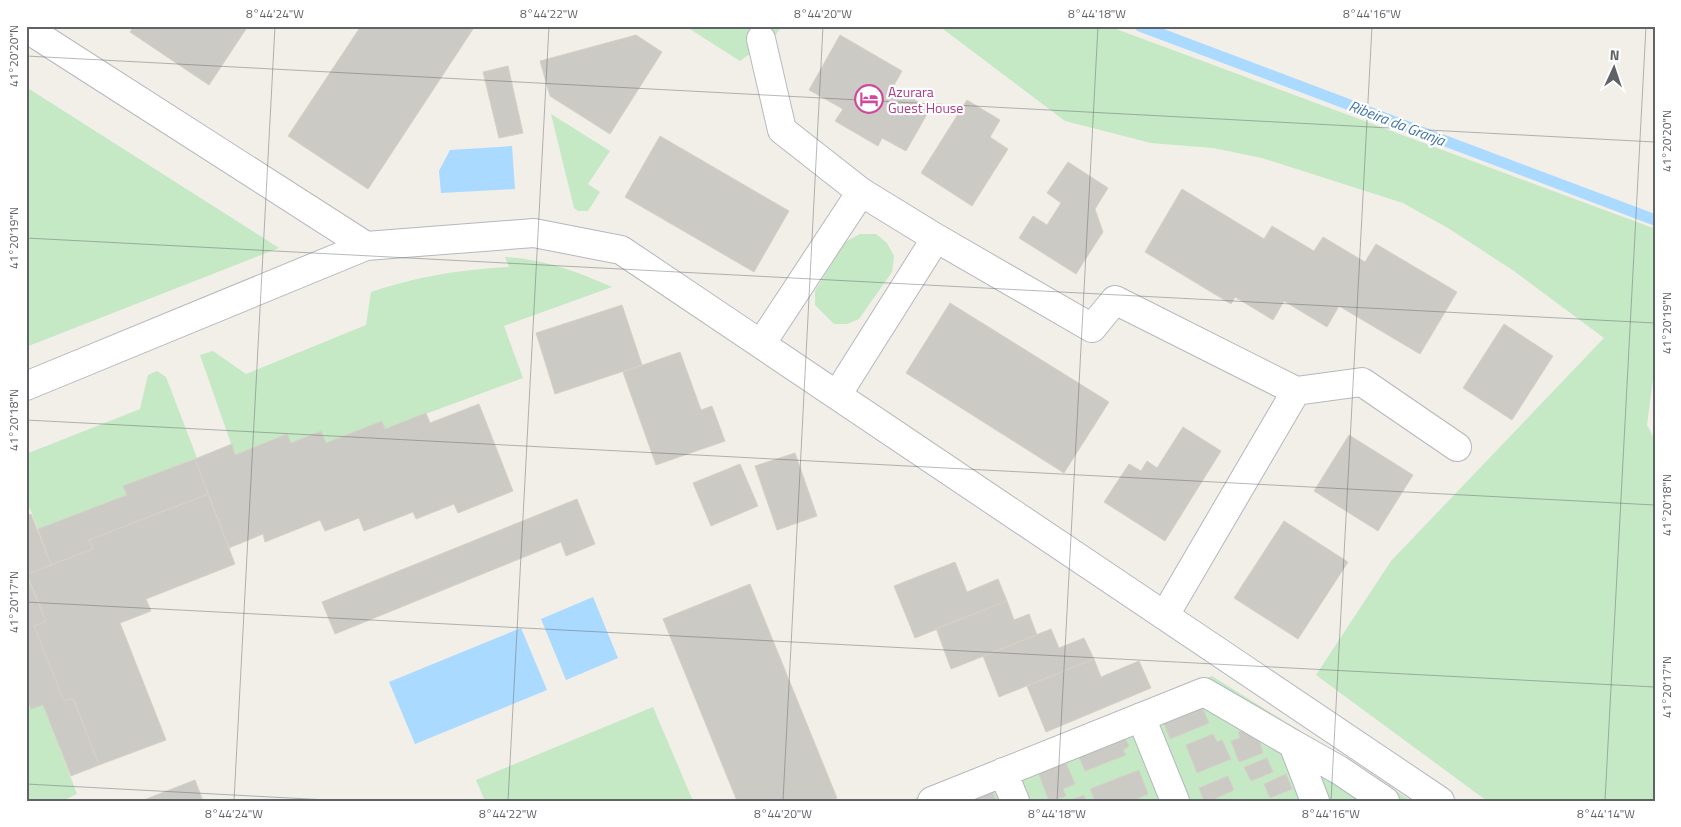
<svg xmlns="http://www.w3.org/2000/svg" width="1681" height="827" font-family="'Titillium Web',sans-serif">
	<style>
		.green { fill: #c5e8c5 }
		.water { fill: #aadaff }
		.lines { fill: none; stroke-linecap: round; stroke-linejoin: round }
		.stream { stroke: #aadaff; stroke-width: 11 }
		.building { fill: #cccac5; stroke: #d6d1c6 }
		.minor-casing { stroke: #b5b8bc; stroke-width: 30 }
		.minor { stroke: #fff; stroke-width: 28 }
		.ticks { fill: none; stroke: #5f6368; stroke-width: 1; stroke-opacity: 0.45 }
		.labels { text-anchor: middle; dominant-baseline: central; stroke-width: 4.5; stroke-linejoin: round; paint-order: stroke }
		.hotel-label { font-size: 14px; fill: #b23c85; stroke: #fff; text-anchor: start }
		.water-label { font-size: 15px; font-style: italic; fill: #4174aa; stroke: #fff }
		.neatline { fill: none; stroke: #5f6368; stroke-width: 2 }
		.ticks-label { font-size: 12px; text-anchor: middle; fill: #5f6368 }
	</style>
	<rect width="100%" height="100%" fill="#f1efe8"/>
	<!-- green -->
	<path class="green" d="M 685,26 L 782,26 L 775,36 L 740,61 Z
		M 939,26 L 1108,26 L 1653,228 L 1655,363 L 1647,425 L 1655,440 L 1655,801 L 1487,801 L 1316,675 L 1391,561 L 1604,338 L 1514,271 L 1448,228 L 1403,203 L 1262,158 L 1213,148 L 1151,143 L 1065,121 Z
		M 26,87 L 279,248 L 26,347 Z
		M 551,114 L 610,151 L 588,184 L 600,192 L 588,211 L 578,211 L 574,208 Z
		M 860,234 L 876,234 L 887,243 L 894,256 L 892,272 L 859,319 L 847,324 L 834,324 L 815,305 L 815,291 L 845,242 Z
		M 505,257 C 543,259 577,271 612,287 L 504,326 L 523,378 L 385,429 L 382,421 L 326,443 L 321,431 L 291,443 L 287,434 L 235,455 L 200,355 L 213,351 L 246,374 L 366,325 L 371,292 C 420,276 457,270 509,267 Z
		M 157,371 L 166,377 L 197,458 L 124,486 L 127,495 L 38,529 L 26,499 L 26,454 L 140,409 L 148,375 Z
		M 1212,676 L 1412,801 L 909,801 Z
		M 26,698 L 31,709 L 43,705 L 77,794 L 62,801 L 26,801 Z
		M 653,707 L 693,801 L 485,801 L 476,780 Z"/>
	<!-- water -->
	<path class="water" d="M 512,146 L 515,189 L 441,193 L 439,171 L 450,150 Z
		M 593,597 L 618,658 L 566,680 L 541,619 Z
		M 521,628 L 547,690 L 415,744 L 389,682 Z"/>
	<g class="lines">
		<!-- stream -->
		<path class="stream" d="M 1140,26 L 1655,220"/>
	</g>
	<!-- building -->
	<path class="building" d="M 134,26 L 248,26 L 209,85 L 130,32 Z
		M 361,26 L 475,26 L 368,189 L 288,136 Z
		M 636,35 L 662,52 L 610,134 L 550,96 L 540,61 Z
		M 840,35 L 902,71 L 893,87 L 930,109 L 906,151 L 882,138 L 878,146 L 835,121 L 843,109 L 809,90 Z
		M 508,66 L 523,133 L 499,138 L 483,72 Z
		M 967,100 L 1000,120 L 990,137 L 1008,149 L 972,206 L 921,173 Z
		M 660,136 L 789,211 L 754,272 L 625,197 Z
		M 1068,162 L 1108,188 L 1095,209 L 1103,232 L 1076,274 L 1019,238 L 1033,216 L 1047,225 L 1061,203 L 1047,193 Z
		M 1182,189 L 1264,239 L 1272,226 L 1314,251 L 1323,237 L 1365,262 L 1376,244 L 1457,292 L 1420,354 L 1339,306 L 1327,327 L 1284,301 L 1273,320 L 1235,297 L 1231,304 L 1145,252 Z
		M 950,303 L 1109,402 L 1064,473 L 906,373 Z
		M 622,305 L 642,365 L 555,394 L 536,333 Z
		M 1504,324 L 1553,356 L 1512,420 L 1463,388 Z
		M 680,352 L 701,410 L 712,406 L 725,441 L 656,465 L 623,372 Z
		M 479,404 L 513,491 L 458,513 L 454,504 L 416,519 L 413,512 L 364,531 L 359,518 L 325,531 L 320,520 L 265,542 L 263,534 L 229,548 L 195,459 L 232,444 L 235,455 L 287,434 L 291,443 L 321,431 L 326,443 L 382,421 L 385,429 L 426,413 L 430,423 Z
		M 1183,427 L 1221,451 L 1165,541 L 1104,502 L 1129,464 L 1141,471 L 1147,461 L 1157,468 Z
		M 1349,435 L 1413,475 L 1378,531 L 1314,491 Z
		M 795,453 L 817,516 L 777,530 L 755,466 Z
		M 195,459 L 208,494 L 89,540 L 93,549 L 51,565 L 38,529 L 127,495 L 123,486 Z
		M 740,464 L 758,506 L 711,526 L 693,483 Z
		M 208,494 L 235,564 L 146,599 L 151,611 L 120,623 L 166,740 L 99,765 L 73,698 L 64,701 L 34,626 L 46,621 L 27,574 L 93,549 L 89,540 Z
		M 577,499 L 595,544 L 566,556 L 561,542 L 335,634 L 322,602 Z
		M 31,514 L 51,565 L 26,574 L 26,516 Z
		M 1284,521 L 1348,562 L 1298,639 L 1234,598 Z
		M 955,562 L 967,592 L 998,579 L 1007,601 L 915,638 L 894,586 Z
		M 26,574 L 46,621 L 34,626 L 64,701 L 73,698 L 99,765 L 71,776 L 43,705 L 31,709 L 26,698 Z
		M 750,584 L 837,798 L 831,801 L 737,801 L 663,619 Z
		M 1007,601 L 1014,620 L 1029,614 L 1037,635 L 951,669 L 936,628 Z
		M 1051,629 L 1059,648 L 1084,638 L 1094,659 L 999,697 L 983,656 Z
		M 1094,659 L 1101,677 L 1139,661 L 1151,688 L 1046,732 L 1027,686 Z
		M 1200,703 L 1209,723 L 1170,739 L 1162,718 Z
		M 1253,727 L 1264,741 L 1260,743 L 1263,753 L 1239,762 L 1231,741 L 1240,738 L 1238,732 Z
		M 1213,734 L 1217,742 L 1222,740 L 1231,759 L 1197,773 L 1186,745 Z
		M 1125,737 L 1129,746 L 1123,750 L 1126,755 L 1085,771 L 1076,750 Z
		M 1063,756 L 1075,784 L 1063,789 L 1066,796 L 1049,801 L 1036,767 Z
		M 1267,758 L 1273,772 L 1251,781 L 1244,767 Z
		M 1139,770 L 1148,794 L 1132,801 L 1095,801 L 1090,789 Z
		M 1286,774 L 1292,789 L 1270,798 L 1264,784 Z
		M 1228,776 L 1234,790 L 1210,801 L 1204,801 L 1199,788 Z
		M 195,780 L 203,801 L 141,801 Z
		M 991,787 L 996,801 L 959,801 Z
		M 1084,795 L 1086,801 L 1069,801 Z"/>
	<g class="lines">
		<defs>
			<path id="minor" d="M 26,28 L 366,246
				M 761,39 L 782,130 L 861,192
				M 936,238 L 1092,328 L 1115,300 L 1296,391 L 1165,615
				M 761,344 L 861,192 L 936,238 L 837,395
				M 26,386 L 366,246 L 534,233 L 621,250 L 1440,801
				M 1296,391 L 1362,382 L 1457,447
				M 1141,717 L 1175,801
				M 1293,744 L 1339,770 L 1385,801
				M 1003,772 L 1015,801
				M 932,801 L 1204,692 L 1293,744 L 1315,801"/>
		</defs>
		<!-- minor casing -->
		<use href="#minor" class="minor-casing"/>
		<!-- minor -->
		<use href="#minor" class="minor"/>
	</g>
	<!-- ticks -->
	<path class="ticks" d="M 26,56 L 1655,142M 26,238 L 1655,323M 26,420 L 1655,505M 26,602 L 1655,687M 26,784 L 346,801M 234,801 L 275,26M 508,801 L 549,26M 783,801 L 823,26M 1057,801 L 1098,26M 1331,801 L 1372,26M 1605,801 L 1646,26"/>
	<!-- icons -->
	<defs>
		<symbol id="hotel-ring" viewBox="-11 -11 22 22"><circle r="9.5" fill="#fff" stroke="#d1479c" stroke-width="1.5"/><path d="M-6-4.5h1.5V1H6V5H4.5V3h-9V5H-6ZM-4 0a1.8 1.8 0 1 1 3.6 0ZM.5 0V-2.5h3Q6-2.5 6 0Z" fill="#d1479c"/></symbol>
	</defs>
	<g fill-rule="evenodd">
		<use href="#hotel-ring" x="853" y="83" width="32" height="32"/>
	</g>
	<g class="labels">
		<!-- hotel labels -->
		<g class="hotel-label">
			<text x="888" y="91">Azurara<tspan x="888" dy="16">Guest House</tspan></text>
		</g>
		<!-- water labels -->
		<g class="water-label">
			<text transform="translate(1397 123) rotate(21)">Ribeira da Granja</text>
		</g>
	</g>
	<!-- border -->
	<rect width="1681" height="827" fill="none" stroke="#ffffff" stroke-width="55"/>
	<!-- north arrow -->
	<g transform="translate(1614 68) rotate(3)" stroke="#ffffff" stroke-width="4" paint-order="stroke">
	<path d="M0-4L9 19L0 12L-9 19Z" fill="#5f6368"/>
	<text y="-8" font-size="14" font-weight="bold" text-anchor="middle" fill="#5f6368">N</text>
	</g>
	<rect x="28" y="28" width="1626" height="772" class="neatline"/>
	<g class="ticks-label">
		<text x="275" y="18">8°44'24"W</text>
		<text x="549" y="18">8°44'22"W</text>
		<text x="823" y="18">8°44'20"W</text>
		<text x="1097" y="18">8°44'18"W</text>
		<text x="1372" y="18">8°44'16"W</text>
		<text transform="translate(14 56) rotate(-90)" y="4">41°20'20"N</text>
		<text transform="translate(1667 141) rotate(-90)" y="4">41°20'20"N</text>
		<text transform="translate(14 238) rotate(-90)" y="4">41°20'19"N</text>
		<text transform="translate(1667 323) rotate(-90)" y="4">41°20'19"N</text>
		<text transform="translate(14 420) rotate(-90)" y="4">41°20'18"N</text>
		<text transform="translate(1667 505) rotate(-90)" y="4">41°20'18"N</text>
		<text transform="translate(14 602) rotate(-90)" y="4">41°20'17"N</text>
		<text transform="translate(1667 687) rotate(-90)" y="4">41°20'17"N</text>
		<text x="234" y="818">8°44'24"W</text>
		<text x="508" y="818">8°44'22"W</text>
		<text x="783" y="818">8°44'20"W</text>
		<text x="1057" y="818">8°44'18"W</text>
		<text x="1331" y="818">8°44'16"W</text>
		<text x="1606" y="818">8°44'14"W</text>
	</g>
</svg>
